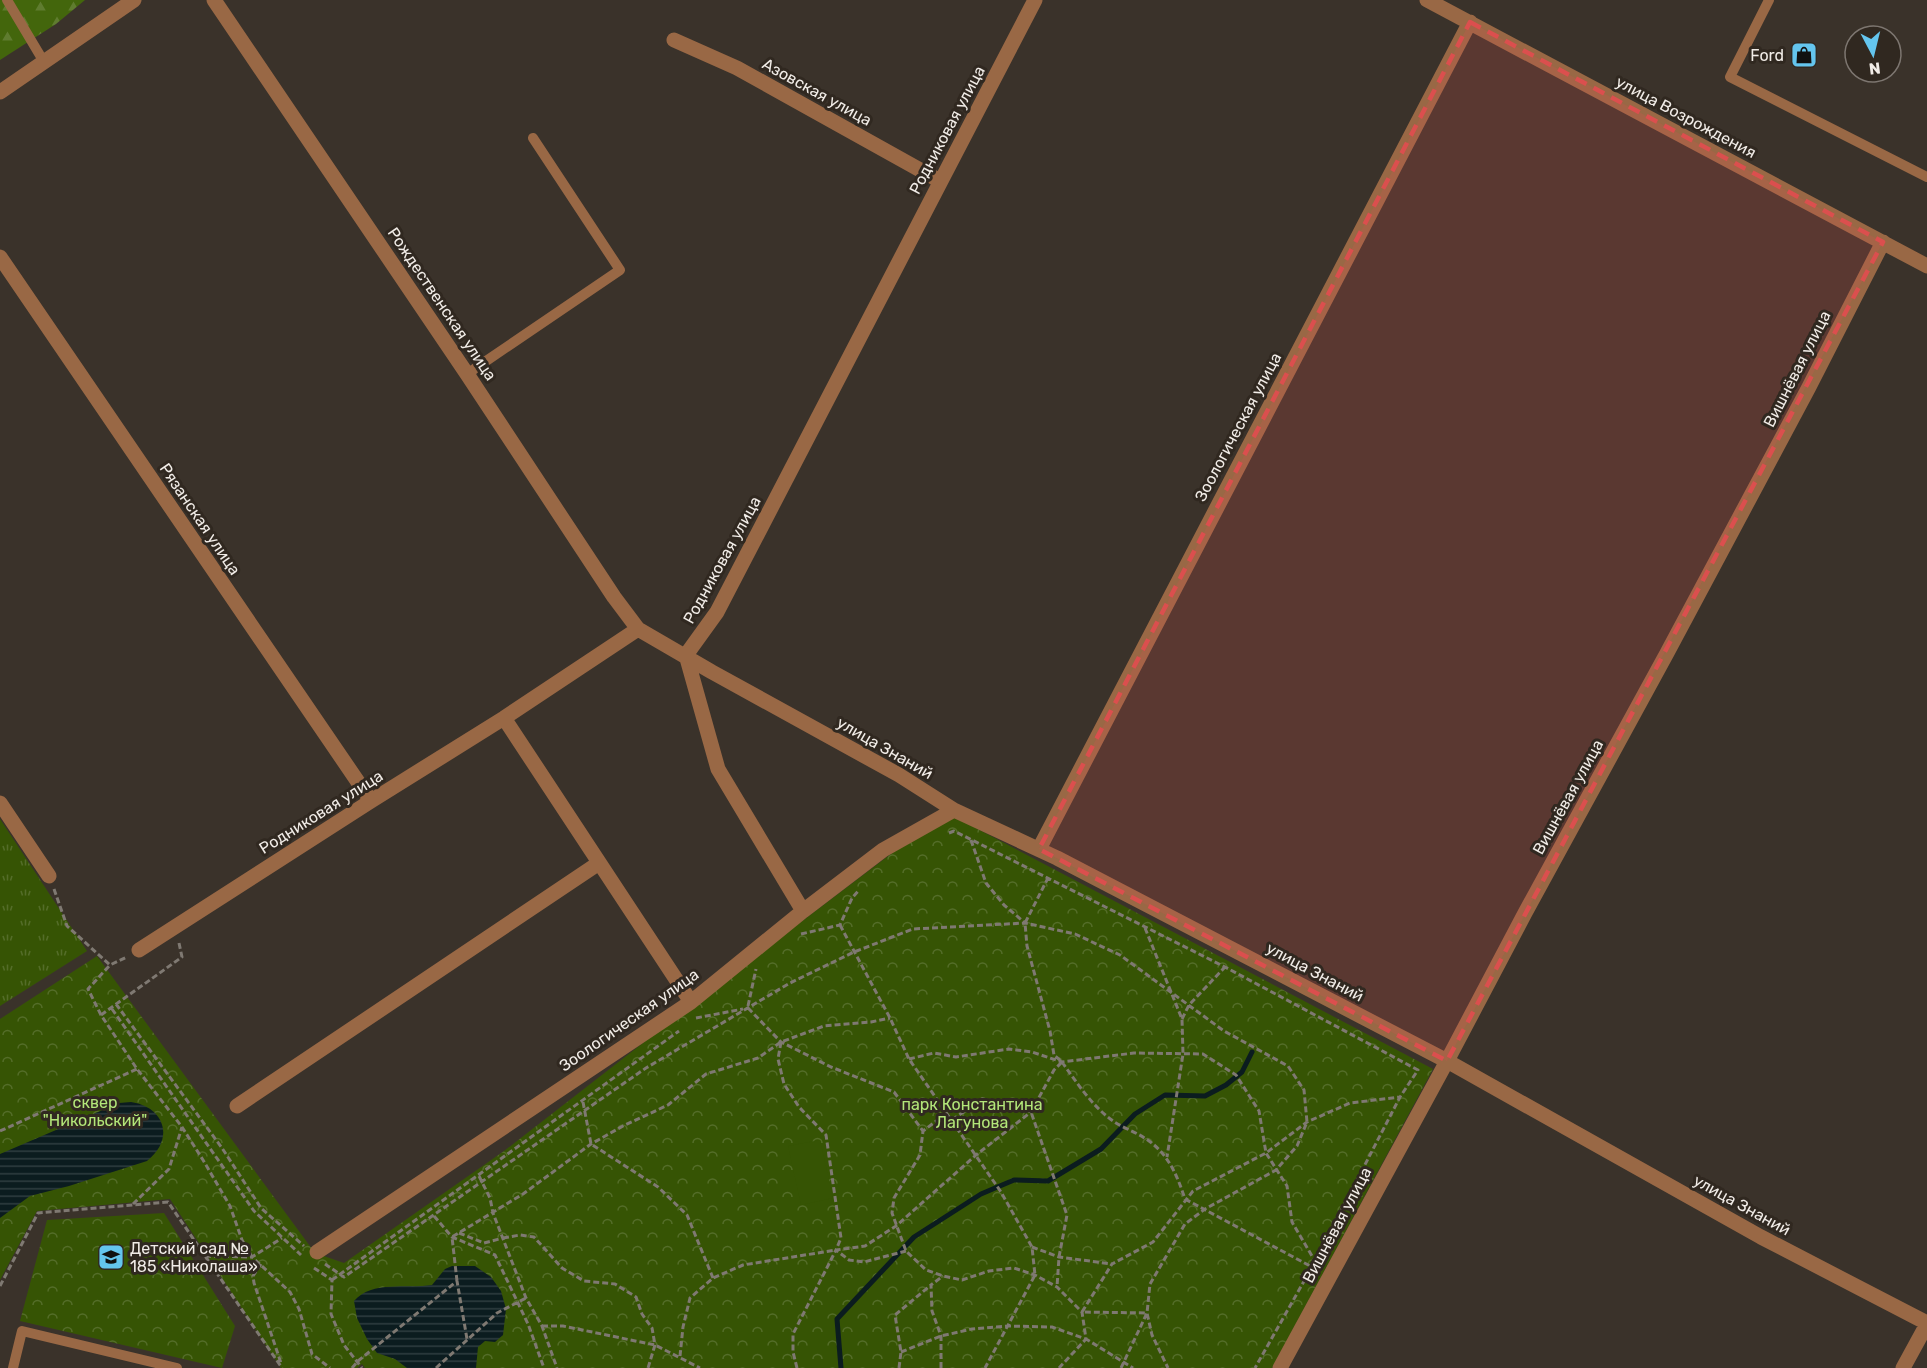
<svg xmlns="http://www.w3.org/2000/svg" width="1927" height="1368" font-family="Rubik,sans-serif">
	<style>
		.grass { fill: url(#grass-tufts) }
		.forest { fill: url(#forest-firs) }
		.park { fill: url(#park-crowns) }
		.garden { fill: #365404 }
		.water { fill: url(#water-rules) }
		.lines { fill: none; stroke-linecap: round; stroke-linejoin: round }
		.stream { stroke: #0b1c1f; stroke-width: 5 }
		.path { stroke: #7f7972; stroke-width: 3; stroke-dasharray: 6 3; stroke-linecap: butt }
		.lane { stroke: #996845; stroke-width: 10 }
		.street { stroke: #996845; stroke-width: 15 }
		.path-bridge { stroke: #7f7972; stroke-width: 3; stroke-dasharray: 6 3; stroke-linecap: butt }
		.marked { fill: #db4f4e; fill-opacity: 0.2; stroke: #db4f4e; stroke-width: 4.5; stroke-dasharray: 12 8; stroke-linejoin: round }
		.labels { text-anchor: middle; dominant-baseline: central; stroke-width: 6; stroke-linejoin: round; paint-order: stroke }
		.poi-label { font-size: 16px; fill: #f1ece7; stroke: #302820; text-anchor: end }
		.street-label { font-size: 16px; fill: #f1ece7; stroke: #302820 }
		.park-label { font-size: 16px; fill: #b3e679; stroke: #302820 }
	</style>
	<defs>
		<pattern id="grass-tufts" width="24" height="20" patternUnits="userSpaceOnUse" patternTransform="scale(1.5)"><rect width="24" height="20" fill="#365404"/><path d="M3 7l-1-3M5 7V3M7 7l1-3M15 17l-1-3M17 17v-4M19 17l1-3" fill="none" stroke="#546d29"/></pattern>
		<pattern id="forest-firs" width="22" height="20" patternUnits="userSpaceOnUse" patternTransform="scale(1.5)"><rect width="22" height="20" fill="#43660c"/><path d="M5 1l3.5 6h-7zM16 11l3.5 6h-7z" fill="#5f7c2f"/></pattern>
		<pattern id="park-crowns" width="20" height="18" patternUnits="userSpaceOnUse" patternTransform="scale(1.5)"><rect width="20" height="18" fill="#365404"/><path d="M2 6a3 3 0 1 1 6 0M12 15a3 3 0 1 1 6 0" fill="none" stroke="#546d29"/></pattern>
		<pattern id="water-rules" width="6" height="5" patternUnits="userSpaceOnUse" patternTransform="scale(1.5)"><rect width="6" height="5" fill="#0b1c1f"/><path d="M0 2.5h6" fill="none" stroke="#2f3d40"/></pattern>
	</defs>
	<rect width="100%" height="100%" fill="#3a322a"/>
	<!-- grass -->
	<path class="grass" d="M 0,819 L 87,951 L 0,1006 Z"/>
	<!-- forest -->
	<path class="forest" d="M 0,0 L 85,0 L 56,24 L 0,60 Z"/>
	<!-- park -->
	<path class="park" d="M 955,817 L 1433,1069 L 1272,1368 L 365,1368 L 362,1364 L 357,1368 L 281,1368 L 170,1199 L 37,1211 L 0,1280 L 0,1019 L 97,956 L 315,1253 L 344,1263 L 504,1151 L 715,987 L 904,844 Z
		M 164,1213 L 235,1326 L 222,1368 L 20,1321 L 47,1220 Z"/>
	<!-- garden -->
	<path class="garden" d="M 820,1140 L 833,1198 L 801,1205 L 788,1146 Z"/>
	<!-- water -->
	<path class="water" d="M 131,1102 C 165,1107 175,1139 147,1161 L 69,1186 L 30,1196 L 0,1218 L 0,1154 L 119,1103 Z
		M 452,1266 L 475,1266 L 491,1277 L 501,1291 L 506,1309 L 503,1335 L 495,1342 L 485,1341 L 478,1347 L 476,1368 L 407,1368 L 395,1359 L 377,1353 L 367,1339 L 357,1318 L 354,1301 C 372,1280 407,1289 432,1285 L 445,1269 Z"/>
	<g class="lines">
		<!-- stream -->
		<path class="stream" d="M 841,1368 L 837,1319 L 914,1237 L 981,1194 L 1014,1180 L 1048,1181 L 1101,1149 L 1135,1114 L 1165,1095 L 1205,1096 L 1226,1085 L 1242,1072 L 1252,1052"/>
		<!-- path -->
		<path class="path" d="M 949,833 L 954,831 L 1225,967 L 1418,1070 L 1400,1097 L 1312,1267 L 1255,1368
			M 971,840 L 986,883 L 1004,905 L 1024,922
			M 54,889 L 67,926 L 110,965 L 127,957
			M 840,925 L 890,1018 L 909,1059 L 1001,1192 L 1032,1247 L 1035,1275 L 985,1368
			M 1145,928 L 1182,1019 L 1183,1054 L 1167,1157
			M 801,934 L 840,925 L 852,898 L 859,890
			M 179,943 L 182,957 L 101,1015 L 137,1069 L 182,1127 L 203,1160 L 230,1206 L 242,1240 L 252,1257 L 290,1292 L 299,1309 L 312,1354 L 330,1368
			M 116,1004 L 222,1148 L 261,1208 L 304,1246
			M 748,1006 L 756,969
			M 748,1008 L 781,1042 L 831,1067 L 894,1092 L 923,1131
			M 112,1009 L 254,1211 L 301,1255
			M 101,1015 L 88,989 L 110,965
			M 696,1018 L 743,1009
			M 1182,1019 L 1189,1005 L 1225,967
			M 781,1042 L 778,1059 L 784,1084 L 799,1107 L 826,1135 L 841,1238 L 836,1250 L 865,1246 L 896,1226 L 976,1155 L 1031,1112 L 1054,1070 L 1062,1062 L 1054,1055 L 1050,1031 L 1027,946 L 1025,923 L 1048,878
			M 909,1059 L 934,1053 L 956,1057 L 1009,1049 L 1032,1052 L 1062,1062 L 1134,1053 L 1203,1054 L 1236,1075 L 1259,1111 L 1266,1153 L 1287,1186 L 1292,1222 L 1315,1261
			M 1062,1062 C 1077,1083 1092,1106 1113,1121 C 1123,1128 1136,1132 1146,1139 C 1168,1153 1177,1175 1185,1199 L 1312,1267
			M 583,1102 L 591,1144 L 658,1187 L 687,1215 L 713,1278
			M 947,1113 L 923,1131 L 920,1155 L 894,1198 L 892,1213 L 906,1251 L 926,1270 L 943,1276 L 962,1280 L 989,1271 L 1014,1268 L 1035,1275 L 1057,1287 L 1082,1312 L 1086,1339 L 1133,1368
			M 952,1120 L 982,1099 L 1017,1104 L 1031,1112 L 1067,1215 L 1059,1257 L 1057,1287
			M 0,1131 L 137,1069
			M 479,1176 L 490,1198 L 493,1213 L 526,1298 L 542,1326 L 557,1368
			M 133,1204 L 169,1169 L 182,1127
			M 434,1216 L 452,1237 L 495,1255 L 528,1324 L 544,1368
			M 459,1233 L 484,1243 L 503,1238
			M 1032,1247 L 1059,1257 L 1112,1264
			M 205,1256 L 252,1257 L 282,1238
			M 261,1264 L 253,1276 L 254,1283 L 281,1363
			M 325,1264 L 344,1277 L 646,1068 L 790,983 L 854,952 L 913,929 L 1025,923 L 1075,934 L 1120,955 L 1224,1031 L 1288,1066 L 1304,1090 L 1307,1122 L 1297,1146 L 1276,1170 L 1205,1209 L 1185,1224 L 1150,1284 L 1147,1313 L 1152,1335 L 1168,1368
			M 314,1268 L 332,1280 L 331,1314 L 344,1345 L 362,1368
			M 332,1280 L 679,1031
			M 457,1281 L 452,1237 L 523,1194 L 591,1144 L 623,1126 L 668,1105 L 706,1074 L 758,1058 L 781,1042 L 824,1026 L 871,1022 L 890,1018
			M 0,1286 L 38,1213 L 168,1202 L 282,1368
			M 542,1326 L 563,1326 L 655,1345 L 700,1368
			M 901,1352 L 941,1336 L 972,1329 L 1008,1326 L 1052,1327 L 1086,1339 L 1059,1368
			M 680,1356 L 683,1327 L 690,1298 L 713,1278 L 743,1265 L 836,1250
			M 352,1368 L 358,1361 L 457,1281 L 467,1339
			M 436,1368 L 497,1313 L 526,1298
			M 797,1368 L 793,1352 L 793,1334 L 836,1250 L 849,1260 L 864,1262 L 906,1251
			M 899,1368 L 901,1352 L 895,1315 L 931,1285
			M 941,1368 L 941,1336 L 932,1311 L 931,1285 L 943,1276
			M 1121,1368 L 1147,1313 L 1082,1312 L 1112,1264 L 1153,1242 L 1193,1191 L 1266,1153 L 1307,1122 L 1350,1103 L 1400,1097"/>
		<!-- lane -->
		<path class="lane" d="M 7,0 L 44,62
			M 1769,0 L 1730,77 L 1927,177
			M 467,374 L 620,270 L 533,138
			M 13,1368 L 22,1331 L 177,1368"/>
		<!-- street -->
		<path class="street" d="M 214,0 L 467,374 L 614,597 L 638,629
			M 1427,0 L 1927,266
			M 674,40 L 737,68 L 940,181
			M 0,92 L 134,0
			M 0,257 L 371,801
			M 686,655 L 717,612 L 1035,0
			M 686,655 L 718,769 L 803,911
			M 504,718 L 691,1002
			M 0,803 L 49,876
			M 1039,849 L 1470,22
			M 139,950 L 371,801 L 504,718 L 638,629 L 712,672 L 899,775 L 954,810 L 1057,858 L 1447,1061 L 1761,1237 L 1927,1323
			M 237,1106 L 599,863
			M 317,1252 L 691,1002 L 803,911 L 883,850 L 954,810
			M 1280,1368 L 1447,1061 L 1525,913 L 1667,653 L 1809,387 L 1883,242
			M 1903,1368 L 1927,1324"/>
		<!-- path-bridge -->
		<path class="path-bridge" d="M 503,1238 L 520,1235 L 534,1237 L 562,1268 L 584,1281 L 615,1284 L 636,1297 L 642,1314 L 652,1328 L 655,1345 L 648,1368"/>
	</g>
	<!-- marked area -->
	<path class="marked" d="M 1470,22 L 1883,242 L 1447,1061 L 1039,849 Z"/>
	<!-- icons -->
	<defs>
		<symbol id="shop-square" viewBox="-11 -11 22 22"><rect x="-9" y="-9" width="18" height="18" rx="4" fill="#64c5ee" stroke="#302820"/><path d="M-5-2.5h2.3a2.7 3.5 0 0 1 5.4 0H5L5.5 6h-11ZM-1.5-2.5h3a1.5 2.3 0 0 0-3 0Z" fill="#111"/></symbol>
		<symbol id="school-square" viewBox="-11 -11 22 22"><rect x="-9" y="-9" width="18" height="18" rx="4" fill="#64c5ee" stroke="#302820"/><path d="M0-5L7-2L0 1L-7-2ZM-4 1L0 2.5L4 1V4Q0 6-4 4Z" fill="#111"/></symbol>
	</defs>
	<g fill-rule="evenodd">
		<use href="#shop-square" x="1789" y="40" width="30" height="30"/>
		<use href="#school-square" x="96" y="1242" width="30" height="30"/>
	</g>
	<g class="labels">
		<!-- poi labels -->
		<g class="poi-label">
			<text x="1784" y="55">Ford</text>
			<text x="130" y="1248" text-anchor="start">Детский сад №<tspan x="130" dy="18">185 «Николаша»</tspan></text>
		</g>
		<!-- street labels -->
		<g class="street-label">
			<text transform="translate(817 92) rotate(29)">Азовская улица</text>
			<text transform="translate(1686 117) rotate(28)">улица Возрождения</text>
			<text transform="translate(947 130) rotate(-62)">Родниковая улица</text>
			<text transform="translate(442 304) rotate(56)">Рождественская улица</text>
			<text transform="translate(1797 369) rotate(-63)">Вишнёвая улица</text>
			<text transform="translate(1238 427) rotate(-62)">Зоологическая улица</text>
			<text transform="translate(200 519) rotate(56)">Рязанская улица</text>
			<text transform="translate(722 560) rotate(-61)">Родниковая улица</text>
			<text transform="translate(885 748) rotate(30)">улица Знаний</text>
			<text transform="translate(1568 797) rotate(-61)">Вишнёвая улица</text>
			<text transform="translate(321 812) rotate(-32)">Родниковая улица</text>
			<text transform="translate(1315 972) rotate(28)">улица Знаний</text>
			<text transform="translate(629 1020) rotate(-35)">Зоологическая улица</text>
			<text transform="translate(1742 1205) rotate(29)">улица Знаний</text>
			<text transform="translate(1337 1225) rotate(-62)">Вишнёвая улица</text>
		</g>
		<!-- park labels -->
		<g class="park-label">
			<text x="95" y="1102">сквер<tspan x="95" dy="18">"Никольский"</tspan></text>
			<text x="972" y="1104">парк Константина<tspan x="972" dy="18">Лагунова</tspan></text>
		</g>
	</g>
	<!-- north arrow -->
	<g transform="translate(1873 54) rotate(173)"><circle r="28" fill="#302820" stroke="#7d7670" stroke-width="1.5"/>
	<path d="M0-4.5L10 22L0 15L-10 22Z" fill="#64c5ee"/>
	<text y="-9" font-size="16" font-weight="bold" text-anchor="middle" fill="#f1ece7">N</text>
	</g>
</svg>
